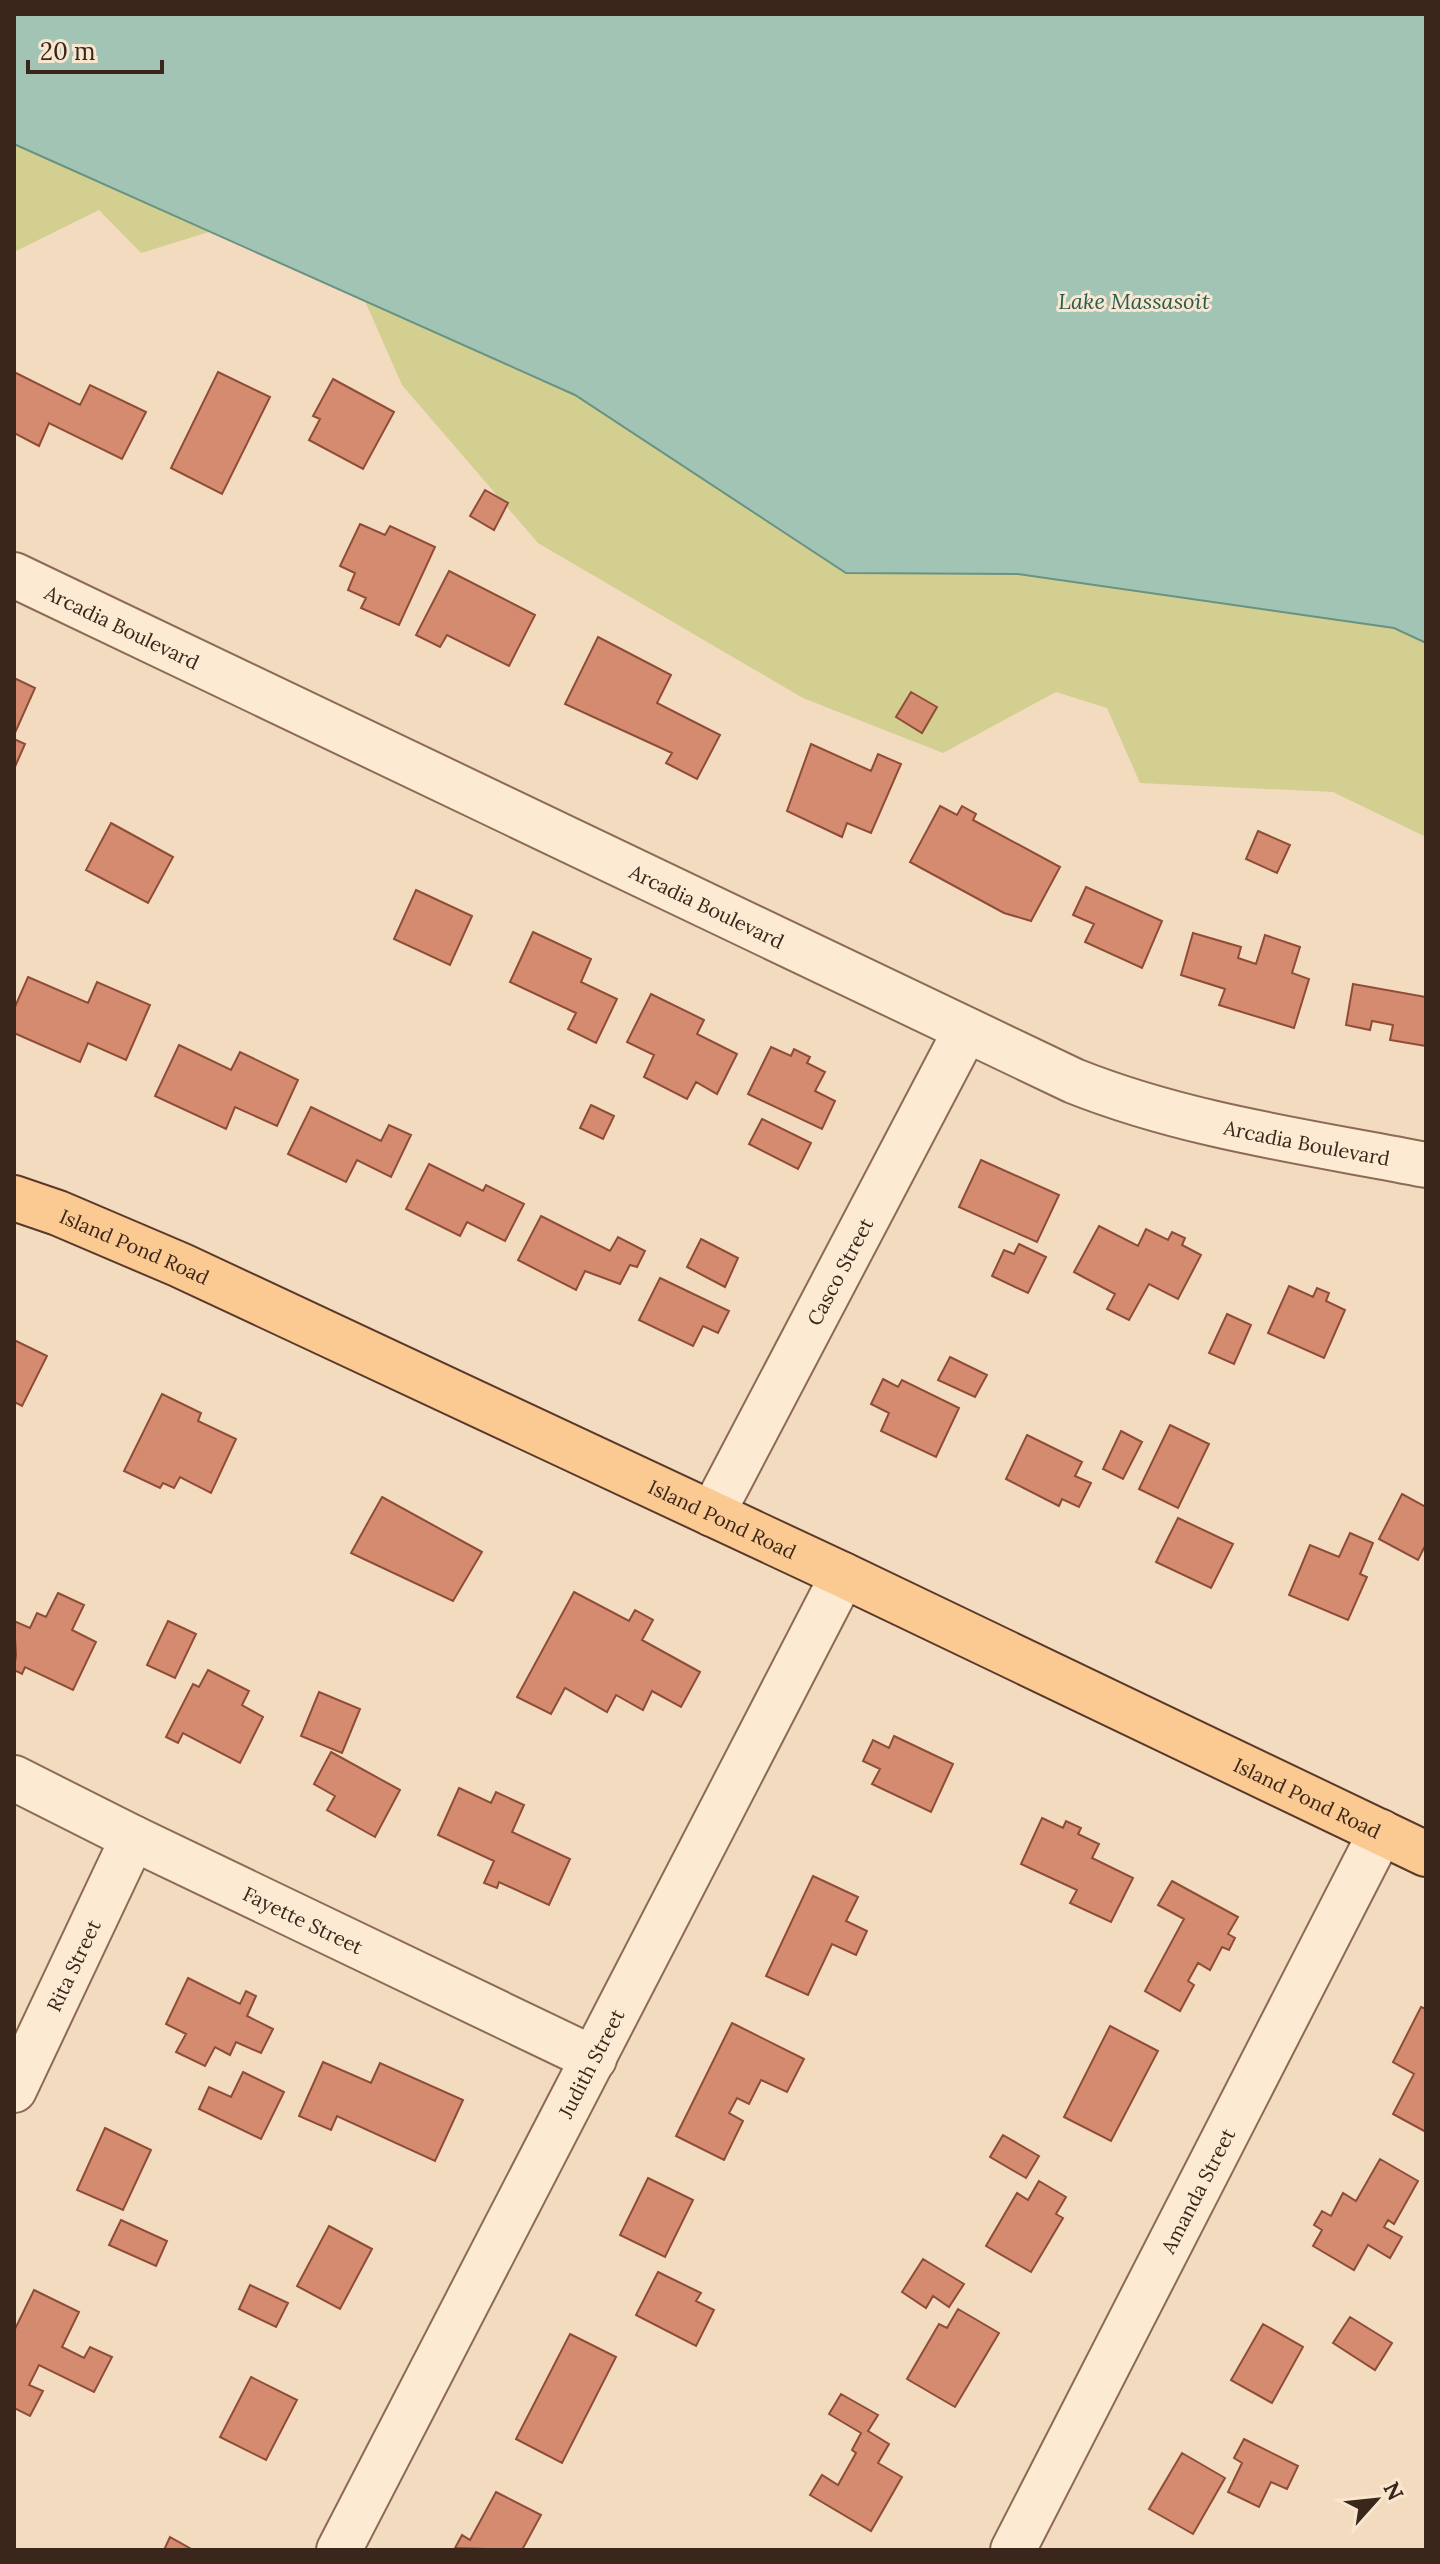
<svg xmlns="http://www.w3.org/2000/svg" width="1440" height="2564" font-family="Lora,serif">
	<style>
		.green { fill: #d2cf91 }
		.water { fill: #a2c4b5; stroke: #689382; stroke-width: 2 }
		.building { fill: #d58b70; stroke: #8f4d38; stroke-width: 2 }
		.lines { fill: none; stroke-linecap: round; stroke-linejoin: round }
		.street-casing { stroke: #8d6a55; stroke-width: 48 }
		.primary-casing { stroke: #5a392a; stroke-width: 48 }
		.street { stroke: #fcead3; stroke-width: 44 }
		.primary { stroke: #faca92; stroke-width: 44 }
		.labels { text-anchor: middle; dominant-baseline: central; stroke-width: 6; stroke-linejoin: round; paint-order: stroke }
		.street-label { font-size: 20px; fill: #3b261b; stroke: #f9e6cf }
		.water-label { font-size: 22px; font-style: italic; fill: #295c51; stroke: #f9e6cf }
	</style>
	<rect width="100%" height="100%" fill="#f3dbbf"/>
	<!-- green -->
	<path class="green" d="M 14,144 L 209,232 L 141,253 L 99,210 L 14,252 Z
		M 365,301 L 575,395 L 846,573 L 1018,574 L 1394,628 L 1426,643 L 1426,837 L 1333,792 L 1140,783 L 1107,708 L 1056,692 L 943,753 L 803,698 L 538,543 L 402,385 Z"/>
	<!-- water -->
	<path class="water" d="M 14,14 L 1426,14 L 1426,643 L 1394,628 L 1018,574 L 846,573 L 575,395 L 14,144 Z"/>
	<!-- building -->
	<path class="building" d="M 14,372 L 80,405 L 90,385 L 146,412 L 122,459 L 49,423 L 39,446 L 14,433 Z
		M 218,372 L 270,397 L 222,494 L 171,468 Z
		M 333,379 L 394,412 L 363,469 L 309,440 L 320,419 L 313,416 Z
		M 485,490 L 508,503 L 494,530 L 470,516 Z
		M 360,524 L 385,535 L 390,526 L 435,547 L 399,625 L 361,608 L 366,598 L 348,590 L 355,573 L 340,566 Z
		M 449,571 L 535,615 L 509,666 L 447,635 L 440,647 L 416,635 Z
		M 598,637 L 671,675 L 657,703 L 720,735 L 697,779 L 666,763 L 672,753 L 565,704 Z
		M 14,678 L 35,688 L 14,735 Z
		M 911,692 L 937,707 L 922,733 L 896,717 Z
		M 14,739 L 25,744 L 14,769 Z
		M 811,744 L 871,771 L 878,754 L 901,764 L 871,833 L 847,823 L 842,837 L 787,811 Z
		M 940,806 L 957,815 L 962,806 L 976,814 L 973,820 L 1060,867 L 1031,921 L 1004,913 L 910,862 Z
		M 111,823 L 173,857 L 148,903 L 86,870 Z
		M 1258,831 L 1290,845 L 1277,873 L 1246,859 Z
		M 1086,887 L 1162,921 L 1142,968 L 1085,942 L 1094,924 L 1073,915 Z
		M 416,890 L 472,916 L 450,965 L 394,939 Z
		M 533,932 L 591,959 L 581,982 L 617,999 L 596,1043 L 568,1029 L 576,1013 L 510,982 Z
		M 1193,933 L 1241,947 L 1238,958 L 1256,964 L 1265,935 L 1300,947 L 1292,973 L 1309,979 L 1294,1028 L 1219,1005 L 1225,989 L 1181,975 Z
		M 28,977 L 88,1003 L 97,982 L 150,1005 L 126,1060 L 88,1043 L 80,1062 L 14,1033 L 14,1009 Z
		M 1353,984 L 1426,997 L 1426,1046 L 1390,1040 L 1393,1025 L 1372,1021 L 1370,1030 L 1346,1025 Z
		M 651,994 L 704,1020 L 697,1034 L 737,1054 L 717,1094 L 696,1082 L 687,1099 L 644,1077 L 654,1055 L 627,1042 Z
		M 179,1045 L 231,1070 L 240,1052 L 298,1080 L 277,1126 L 235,1107 L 226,1129 L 155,1096 Z
		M 771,1047 L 791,1056 L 794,1049 L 810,1057 L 807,1063 L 825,1072 L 815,1091 L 835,1101 L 822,1129 L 748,1094 Z
		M 591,1105 L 614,1116 L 603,1139 L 580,1128 Z
		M 311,1107 L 381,1141 L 389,1125 L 411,1135 L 391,1177 L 357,1160 L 346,1182 L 288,1154 Z
		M 762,1119 L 811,1143 L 798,1169 L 749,1144 Z
		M 981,1160 L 1059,1195 L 1037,1242 L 959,1207 Z
		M 429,1164 L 483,1191 L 486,1185 L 524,1204 L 505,1241 L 467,1222 L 460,1236 L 406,1209 Z
		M 541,1216 L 610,1251 L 618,1237 L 645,1251 L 637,1267 L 630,1265 L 620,1284 L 585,1271 L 576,1290 L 518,1260 Z
		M 1099,1226 L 1138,1246 L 1146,1229 L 1168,1240 L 1172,1232 L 1185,1238 L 1182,1245 L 1201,1255 L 1178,1299 L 1149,1284 L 1129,1320 L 1107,1309 L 1115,1294 L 1074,1272 Z
		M 701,1239 L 738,1258 L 725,1287 L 687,1267 Z
		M 1019,1244 L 1046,1257 L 1028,1293 L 992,1276 L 1004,1250 L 1014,1254 Z
		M 660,1278 L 729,1311 L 718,1333 L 703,1326 L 693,1346 L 639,1320 Z
		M 1289,1286 L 1313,1297 L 1317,1288 L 1329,1293 L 1326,1301 L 1345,1310 L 1324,1358 L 1268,1333 Z
		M 1227,1314 L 1251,1325 L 1234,1364 L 1209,1353 Z
		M 14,1340 L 47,1356 L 22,1406 L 14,1402 Z
		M 950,1357 L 987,1375 L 975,1397 L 938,1380 Z
		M 883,1379 L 898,1387 L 902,1380 L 959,1408 L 936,1457 L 881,1431 L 889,1413 L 871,1404 Z
		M 162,1394 L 201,1413 L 198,1421 L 236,1439 L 211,1493 L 180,1477 L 174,1488 L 163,1483 L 160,1488 L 124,1471 Z
		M 1170,1425 L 1209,1444 L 1178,1508 L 1139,1489 Z
		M 1121,1431 L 1142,1442 L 1123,1479 L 1103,1469 Z
		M 1027,1435 L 1082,1462 L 1075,1476 L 1091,1483 L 1079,1507 L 1062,1499 L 1059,1506 L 1006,1479 Z
		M 1402,1494 L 1426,1507 L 1426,1544 L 1418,1560 L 1379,1539 Z
		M 382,1497 L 482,1552 L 453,1601 L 351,1553 Z
		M 1178,1518 L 1233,1544 L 1211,1588 L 1156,1562 Z
		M 1350,1533 L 1373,1543 L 1360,1574 L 1367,1577 L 1348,1620 L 1289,1595 L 1310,1545 L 1339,1557 Z
		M 574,1592 L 629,1621 L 635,1610 L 653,1620 L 642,1640 L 700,1672 L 681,1707 L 652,1691 L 643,1710 L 616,1695 L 607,1712 L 565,1688 L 551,1714 L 517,1697 Z
		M 58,1593 L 84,1605 L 72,1630 L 96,1642 L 73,1690 L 25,1667 L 22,1674 L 14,1670 L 16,1655 L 14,1621 L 30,1628 L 37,1613 L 46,1617 Z
		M 168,1621 L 196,1634 L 175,1678 L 147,1665 Z
		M 208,1670 L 249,1691 L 242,1705 L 263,1717 L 240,1763 L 183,1733 L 178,1743 L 166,1737 L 193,1684 L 199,1687 Z
		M 319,1692 L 360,1709 L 342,1753 L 301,1736 Z
		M 894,1736 L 953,1764 L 931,1812 L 872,1784 L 880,1769 L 863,1761 L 873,1740 L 889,1748 Z
		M 331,1752 L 400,1790 L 375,1837 L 327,1810 L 335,1796 L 314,1784 Z
		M 459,1788 L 491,1803 L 496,1792 L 524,1805 L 512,1832 L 570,1859 L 549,1905 L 499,1882 L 497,1888 L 484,1883 L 494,1861 L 438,1835 Z
		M 1042,1818 L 1063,1828 L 1066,1821 L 1081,1828 L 1078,1834 L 1099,1844 L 1092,1858 L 1133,1878 L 1111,1922 L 1070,1903 L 1077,1890 L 1021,1864 Z
		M 813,1876 L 858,1897 L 846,1921 L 867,1931 L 856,1955 L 832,1944 L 808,1995 L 766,1976 Z
		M 1172,1881 L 1238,1917 L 1228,1934 L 1235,1938 L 1229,1950 L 1222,1947 L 1210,1970 L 1198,1963 L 1188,1981 L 1194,1985 L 1180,2011 L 1145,1991 L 1184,1919 L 1158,1905 Z
		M 188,1978 L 240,2004 L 246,1991 L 256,1996 L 247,2016 L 273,2029 L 261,2053 L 236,2042 L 230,2055 L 215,2047 L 205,2066 L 176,2052 L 186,2034 L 166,2024 Z
		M 1421,2007 L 1426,2009 L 1426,2132 L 1393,2114 L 1414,2074 L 1393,2062 Z
		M 732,2023 L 804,2059 L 787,2092 L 761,2080 L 749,2104 L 737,2098 L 729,2113 L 743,2121 L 724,2160 L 676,2136 Z
		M 1110,2026 L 1158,2051 L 1111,2141 L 1064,2117 Z
		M 323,2062 L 371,2083 L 380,2063 L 463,2100 L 435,2161 L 337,2116 L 331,2130 L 299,2116 Z
		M 243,2072 L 284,2092 L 261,2139 L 199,2109 L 209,2087 L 231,2097 Z
		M 105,2128 L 151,2150 L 123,2210 L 77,2190 Z
		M 1003,2135 L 1039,2156 L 1026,2178 L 990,2157 Z
		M 1380,2159 L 1418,2181 L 1394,2224 L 1388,2220 L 1384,2227 L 1402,2237 L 1390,2258 L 1368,2245 L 1354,2270 L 1313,2246 L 1322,2230 L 1314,2225 L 1322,2211 L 1331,2216 L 1343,2193 L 1356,2201 Z
		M 648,2178 L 693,2200 L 665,2257 L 620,2235 Z
		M 1039,2181 L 1066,2197 L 1056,2214 L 1063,2218 L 1031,2272 L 986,2246 L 1017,2193 L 1028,2200 Z
		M 121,2220 L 167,2241 L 156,2266 L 109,2245 Z
		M 329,2226 L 372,2249 L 340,2309 L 297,2286 Z
		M 923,2259 L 964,2284 L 949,2307 L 933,2296 L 926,2308 L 902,2292 Z
		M 658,2272 L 701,2293 L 696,2301 L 714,2310 L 696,2346 L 636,2315 Z
		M 250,2285 L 288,2303 L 276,2327 L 239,2309 Z
		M 34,2290 L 79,2312 L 62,2347 L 84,2358 L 90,2347 L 112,2357 L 94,2392 L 39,2365 L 29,2385 L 43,2391 L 30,2416 L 14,2408 L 14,2331 Z
		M 958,2309 L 999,2333 L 955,2407 L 907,2379 L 939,2324 L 947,2328 Z
		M 1350,2317 L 1392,2343 L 1375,2370 L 1333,2343 Z
		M 1263,2324 L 1303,2347 L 1272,2403 L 1231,2380 Z
		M 570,2334 L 616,2357 L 562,2463 L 516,2439 Z
		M 251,2377 L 297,2400 L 266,2460 L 220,2437 Z
		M 841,2394 L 878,2415 L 868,2431 L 889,2444 L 878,2463 L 902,2477 L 871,2531 L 810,2495 L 822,2475 L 838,2485 L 856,2453 L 852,2450 L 861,2433 L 829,2414 Z
		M 1244,2439 L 1298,2466 L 1287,2489 L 1271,2482 L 1259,2507 L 1228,2492 L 1242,2463 L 1234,2458 Z
		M 1182,2453 L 1225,2478 L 1193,2534 L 1149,2509 Z
		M 496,2492 L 541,2515 L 522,2550 L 455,2548 L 462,2535 L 470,2540 Z
		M 170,2537 L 193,2550 L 164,2550 Z"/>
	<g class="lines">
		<defs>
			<g id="street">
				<path id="s1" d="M 14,575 L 1074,1081 C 1187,1126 1308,1142 1426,1165"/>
				<path id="s2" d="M 712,1514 L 966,1030"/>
				<path id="s3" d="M 14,1778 L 133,1838 L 594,2059"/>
				<path id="s4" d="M 14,2090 L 133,1838"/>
				<path id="s5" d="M 339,2550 L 843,1575"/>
				<path id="s6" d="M 1013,2550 L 1381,1832"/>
			</g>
			<g id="primary">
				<path id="s7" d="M 14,1198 L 58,1213 L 180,1265 L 843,1575 L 1426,1854"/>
			</g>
		</defs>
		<!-- street casing -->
		<use href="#street" class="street-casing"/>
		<!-- primary casing -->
		<use href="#primary" class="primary-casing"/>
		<!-- street -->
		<use href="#street" class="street"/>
		<!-- primary -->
		<use href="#primary" class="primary"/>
	</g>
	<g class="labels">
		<!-- street labels -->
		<g class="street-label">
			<text stroke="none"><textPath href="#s1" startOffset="120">Arcadia Boulevard</textPath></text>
			<text stroke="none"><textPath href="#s1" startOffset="768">Arcadia Boulevard</textPath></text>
			<text stroke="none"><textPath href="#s1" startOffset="1416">Arcadia Boulevard</textPath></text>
			<text stroke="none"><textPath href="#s7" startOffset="130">Island Pond Road</textPath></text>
			<text stroke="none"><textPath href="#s2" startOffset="274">Casco Street</textPath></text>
			<text stroke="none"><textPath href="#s7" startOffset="778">Island Pond Road</textPath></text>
			<text stroke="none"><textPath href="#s7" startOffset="1426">Island Pond Road</textPath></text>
			<text stroke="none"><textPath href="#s3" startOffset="322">Fayette Street</textPath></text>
			<text stroke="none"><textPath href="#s4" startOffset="138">Rita Street</textPath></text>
			<text stroke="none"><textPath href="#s5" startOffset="548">Judith Street</textPath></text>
			<text stroke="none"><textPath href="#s6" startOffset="404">Amanda Street</textPath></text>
		</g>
		<!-- water labels -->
		<g class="water-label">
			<text x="1134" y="301">Lake Massasoit</text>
		</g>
	</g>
	<!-- border -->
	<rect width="1440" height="2564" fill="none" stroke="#3b261b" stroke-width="32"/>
	<!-- north arrow -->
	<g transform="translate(1376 2500) rotate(63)" stroke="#f9e6cf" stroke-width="6" paint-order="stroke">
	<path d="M0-6L14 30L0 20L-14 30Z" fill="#3b261b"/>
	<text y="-12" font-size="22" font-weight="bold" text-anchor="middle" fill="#3b261b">N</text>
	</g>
	<!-- scale -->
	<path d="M28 60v12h134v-12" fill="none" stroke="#3b261b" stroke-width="4"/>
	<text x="40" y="60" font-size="24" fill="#3b261b" stroke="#f9e6cf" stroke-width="6" paint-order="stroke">20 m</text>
</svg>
